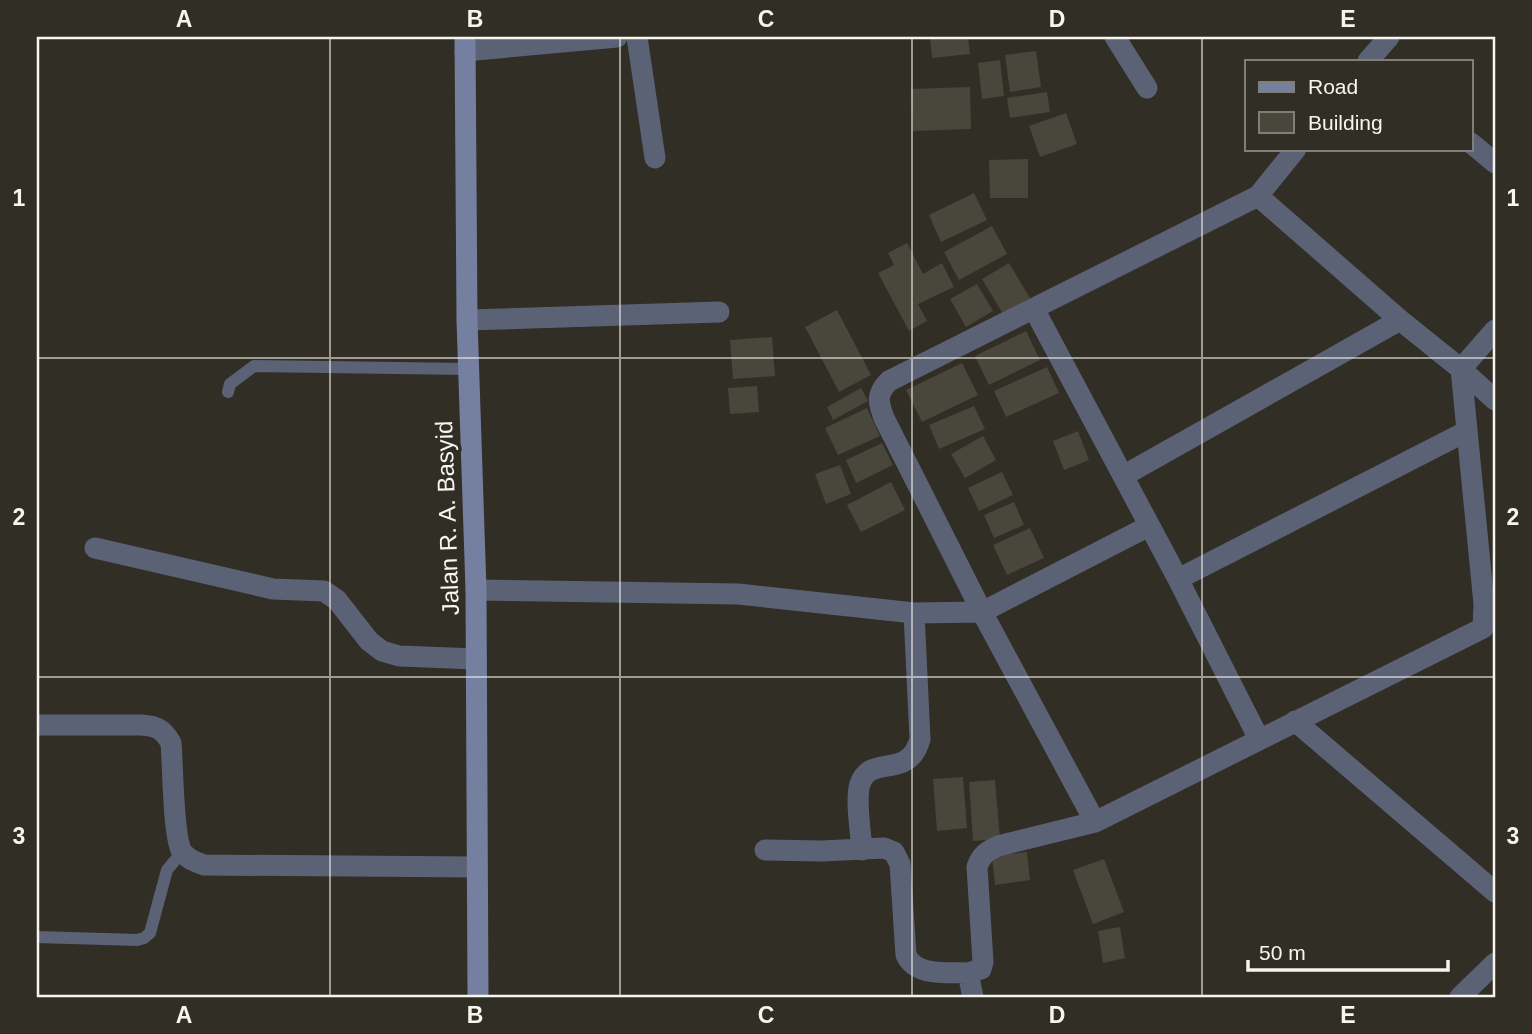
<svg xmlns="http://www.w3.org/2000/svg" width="1532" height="1034" font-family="Helvetica,sans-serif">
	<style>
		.building { fill: #49463c }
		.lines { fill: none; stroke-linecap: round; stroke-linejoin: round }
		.lane { stroke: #5c6276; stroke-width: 12 }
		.street { stroke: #5c6276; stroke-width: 21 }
		.secondary { stroke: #757f9f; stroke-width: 21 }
		.grid { fill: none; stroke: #f7f5ef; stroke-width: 2; stroke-opacity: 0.55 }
		.labels { text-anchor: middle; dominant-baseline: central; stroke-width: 7; stroke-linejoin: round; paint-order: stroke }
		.street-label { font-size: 24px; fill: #f7f5ef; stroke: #312e25 }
		.neatline { fill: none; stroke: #f7f5ef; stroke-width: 2.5 }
		.grid-label { font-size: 23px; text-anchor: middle; font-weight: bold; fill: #f7f5ef }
	</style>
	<rect width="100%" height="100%" fill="#312e25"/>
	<!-- building -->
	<path class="building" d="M 930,37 L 968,37 L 970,54 L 932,58 Z
		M 1036,51 L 1041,87 L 1010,92 L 1005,55 Z
		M 1000,60 L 1004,96 L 982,99 L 978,63 Z
		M 970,87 L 971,129 L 913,131 L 911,89 Z
		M 1047,92 L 1050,112 L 1010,118 L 1007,98 Z
		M 1066,113 L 1077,144 L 1040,157 L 1029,126 Z
		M 1028,159 L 1028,198 L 990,198 L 989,160 Z
		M 974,193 L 987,220 L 941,242 L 929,215 Z
		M 992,226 L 1007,254 L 959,280 L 944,252 Z
		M 907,243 L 923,274 L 942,263 L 954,287 L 918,304 L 927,321 L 909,331 L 878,273 L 894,265 L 888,253 Z
		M 1009,263 L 1030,298 L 1003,314 L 982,279 Z
		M 977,284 L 993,311 L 966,327 L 950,299 Z
		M 837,310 L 871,375 L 839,392 L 805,327 Z
		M 1026,331 L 1040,360 L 989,385 L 975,356 Z
		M 772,337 L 775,376 L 733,379 L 730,340 Z
		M 962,363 L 978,395 L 922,422 L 906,390 Z
		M 1047,367 L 1059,393 L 1006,417 L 994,391 Z
		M 757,386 L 759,412 L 730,414 L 728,388 Z
		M 861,388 L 868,401 L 833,420 L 827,407 Z
		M 974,406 L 985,429 L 939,449 L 929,425 Z
		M 867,408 L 880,436 L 838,455 L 825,428 Z
		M 1078,431 L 1089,460 L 1064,470 L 1053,441 Z
		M 983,436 L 996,460 L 965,478 L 951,454 Z
		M 882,443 L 893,465 L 856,483 L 846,460 Z
		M 840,465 L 851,494 L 826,504 L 815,474 Z
		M 1002,472 L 1013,495 L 979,511 L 968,488 Z
		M 891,482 L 905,510 L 861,532 L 847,505 Z
		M 1014,502 L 1024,525 L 994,538 L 984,515 Z
		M 1030,528 L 1044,558 L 1007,575 L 993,545 Z
		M 963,777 L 967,828 L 937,831 L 933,779 Z
		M 995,780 L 1000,839 L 973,841 L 969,782 Z
		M 1027,852 L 1030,880 L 995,885 L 992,856 Z
		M 1104,859 L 1124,912 L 1093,924 L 1073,870 Z
		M 1120,927 L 1125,958 L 1103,963 L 1098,931 Z"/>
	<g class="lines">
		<!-- lane -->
		<path class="lane" d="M 228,392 L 230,384 L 254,366 L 468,369
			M 37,937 L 137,940 L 144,938 L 150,933 L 167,870 L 182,852"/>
		<!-- street -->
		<path class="street" d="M 637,37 L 655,158
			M 1115,37 L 1147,88
			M 465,51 L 617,37
			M 1368,61 L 1389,37
			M 1471,143 L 1495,163
			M 1258,196 L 1400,320 L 1461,369 L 1495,400
			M 1034,309 L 1178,579 L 1259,739
			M 467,320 L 719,312
			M 1123,476 L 1400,320
			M 1149,526 L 982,612 L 884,418 C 878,402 876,394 889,381 L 1258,196 L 1296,149
			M 95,548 L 273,589 L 324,591 L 337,600 L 369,641 L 382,651 L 399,656 L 476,659
			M 1178,579 L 1465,432
			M 476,590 L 738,594 L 914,613 L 982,612 L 1095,822 L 1483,628 L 1484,604 L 1461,369 L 1495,330
			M 1295,721 L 1495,892
			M 37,725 L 141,725 C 157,726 163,729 171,743 C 173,766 173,832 181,850 C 186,859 196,862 204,865 L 476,867
			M 765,850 L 822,851 L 884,848 L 894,852 L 900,864 L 906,955 C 916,977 948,972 968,973
			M 862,850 C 861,833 855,800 860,784 C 870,753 909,781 920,739 L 914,613
			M 973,997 L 968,973 L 981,969 L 983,962 L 977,867 C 981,855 987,851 998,846 L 1095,822
			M 1460,997 L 1495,963"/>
		<!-- secondary -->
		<path class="secondary" d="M 465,37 L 467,320 L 476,590 L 478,997"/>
	</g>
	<!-- grid -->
	<path class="grid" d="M 330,37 L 330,997M 620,37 L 620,997M 912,37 L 912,997M 1202,37 L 1202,997M 37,358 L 1495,358M 37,677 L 1495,677"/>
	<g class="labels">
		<!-- street labels -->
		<g class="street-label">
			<text transform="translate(447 518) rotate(-92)">Jalan R. A. Basyid</text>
		</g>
	</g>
	<!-- border -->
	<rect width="1532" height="1034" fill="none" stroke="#312e25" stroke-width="77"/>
	<!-- legend -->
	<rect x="1245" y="60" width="228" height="91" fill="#312e25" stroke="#807e76" stroke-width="2"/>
	<rect x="1259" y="82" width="35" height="10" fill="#757f9f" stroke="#807e76" stroke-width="2"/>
	<text x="1308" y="94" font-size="21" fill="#f7f5ef">Road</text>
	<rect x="1259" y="112" width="35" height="21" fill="#49463c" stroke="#807e76" stroke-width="2"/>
	<text x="1308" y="130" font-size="21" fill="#f7f5ef">Building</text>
	<!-- scale -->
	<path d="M1248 960v10h200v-10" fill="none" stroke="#f7f5ef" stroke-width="3.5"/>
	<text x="1259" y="960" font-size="21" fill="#f7f5ef" stroke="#312e25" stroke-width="5" paint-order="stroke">50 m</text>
	<rect x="38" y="38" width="1456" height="958" class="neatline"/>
	<g class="grid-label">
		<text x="184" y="27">A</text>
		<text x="475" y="27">B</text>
		<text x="766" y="27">C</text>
		<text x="1057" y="27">D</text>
		<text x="1348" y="27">E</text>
		<text x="19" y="206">1</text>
		<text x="1513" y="206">1</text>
		<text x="19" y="525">2</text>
		<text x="1513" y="525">2</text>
		<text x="19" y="844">3</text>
		<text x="1513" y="844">3</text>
		<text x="184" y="1023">A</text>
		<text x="475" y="1023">B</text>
		<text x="766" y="1023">C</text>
		<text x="1057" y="1023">D</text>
		<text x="1348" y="1023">E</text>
	</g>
</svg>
